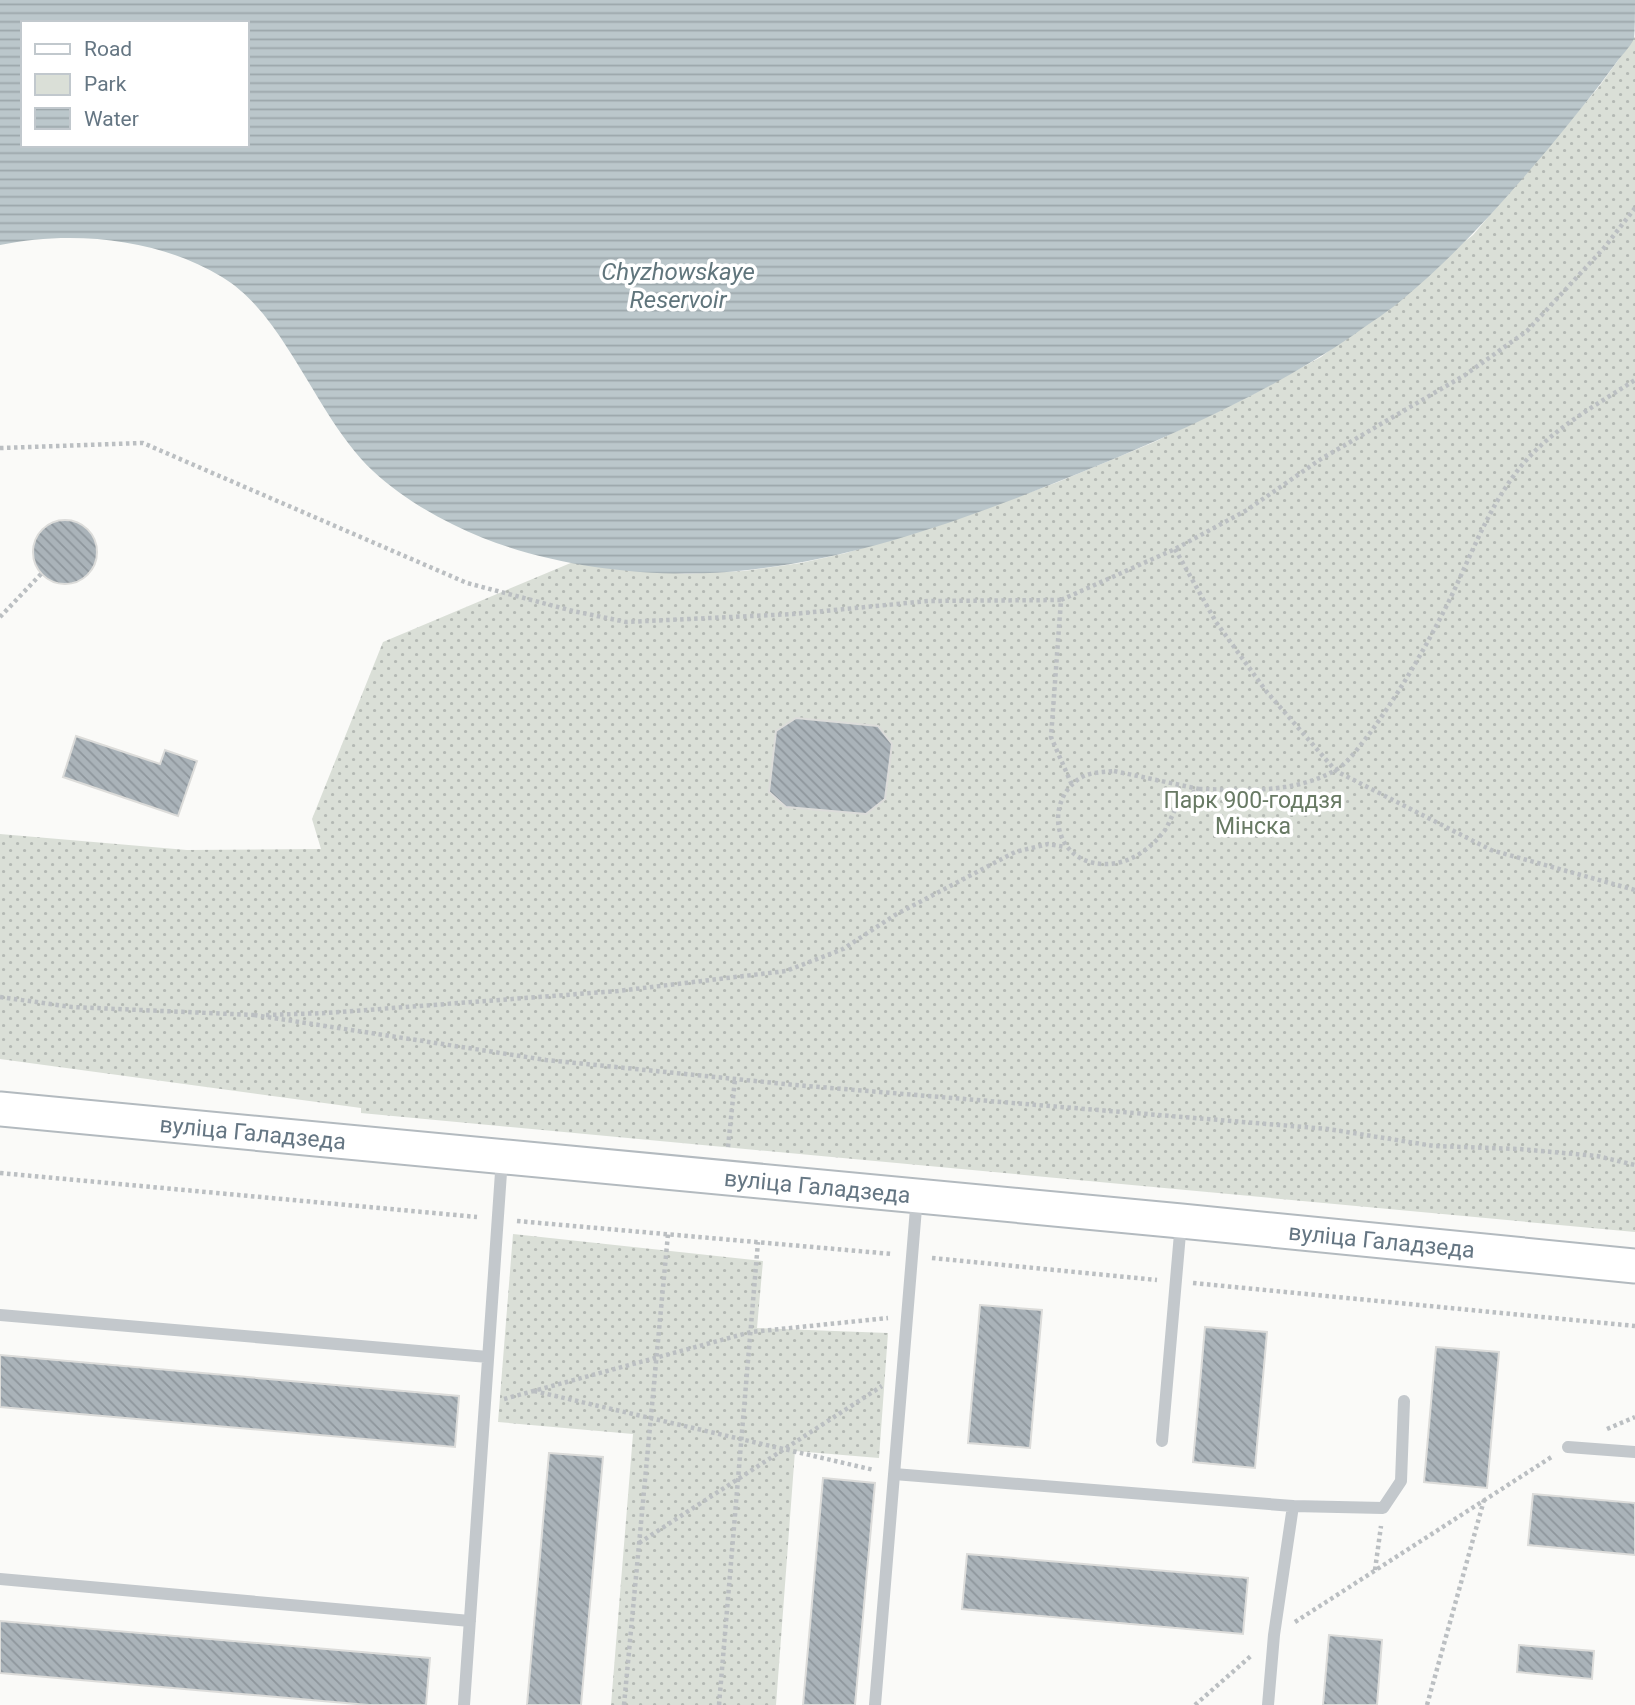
<svg xmlns="http://www.w3.org/2000/svg" width="1635" height="1705" font-family="Roboto,sans-serif">
	<style>
		.green { fill: url(#green-dots) }
		.water { fill: url(#water-rules); fill-rule: evenodd }
		.building { fill: url(#building-back-hatch); stroke: #dcdcda; stroke-width: 2 }
		.lines { fill: none; stroke-linecap: round; stroke-linejoin: round }
		.secondary-casing { stroke: #b3babf; stroke-width: 37 }
		.path { stroke: #bbbfc2; stroke-width: 4.5; stroke-dasharray: 3.5 3.5; stroke-linecap: butt }
		.lane { stroke: #c3c8cc; stroke-width: 12 }
		.secondary { stroke: #fff; stroke-width: 33 }
		.labels { text-anchor: middle; dominant-baseline: central; stroke-width: 7; stroke-linejoin: round; paint-order: stroke }
		.park-label { font-size: 23px; fill: #687a64; stroke: #fff }
		.street-label { font-size: 23px; fill: #657683; stroke: #fff }
		.water-label { font-size: 24px; font-style: italic; fill: #60757c; stroke: #fff }
	</style>
	<defs>
		<pattern id="green-dots" width="8" height="8" patternUnits="userSpaceOnUse" patternTransform="scale(1.75)"><rect width="8" height="8" fill="#dadfd7"/><path d="M2 2h.1M6 6h.1" fill="none" stroke="#b4b9b4" stroke-width="1.8" stroke-linecap="round"/></pattern>
		<pattern id="water-rules" width="6" height="5" patternUnits="userSpaceOnUse" patternTransform="scale(1.75)"><rect width="6" height="5" fill="#bbc7cb"/><path d="M0 2.5h6" fill="none" stroke="#9ca6aa"/></pattern>
		<pattern id="building-back-hatch" width="6" height="6" patternUnits="userSpaceOnUse" patternTransform="scale(1.75)"><rect width="6" height="6" fill="#aab3b9"/><path d="M-1 5l2 2M0 0l6 6M5-1l2 2" fill="none" stroke="#8e969c"/></pattern>
	</defs>
	<rect width="100%" height="100%" fill="#fafaf8"/>
	<!-- green -->
	<path class="green" d="M 1635,37 L 1635,1232 L 361,1113 L 361,1108 L 0,1059 L 0,834 L 187,850 L 321,849 L 312,819 L 383,642 L 573,562 L 685,574 L 744,571 L 801,563 L 846,553 L 971,514 L 1058,482 L 1152,443 L 1242,400 L 1321,357 L 1473,235 L 1598,88 Z
		M 513,1234 L 763,1261 L 757,1328 L 888,1333 L 879,1458 L 795,1451 L 776,1705 L 611,1705 L 633,1434 L 498,1422 Z"/>
	<!-- water -->
	<path class="water" d="M 0,0 L 1635,0 C 1635,12 1635,29 1634,39 C 1630,47 1621,56 1616,63 C 1594,93 1571,121 1548,149 C 1503,202 1457,254 1403,299 C 1388,312 1371,322 1355,334 C 1276,388 1187,429 1099,465 C 987,511 869,557 748,570 C 665,580 561,569 483,538 C 444,522 404,500 373,471 C 338,438 315,390 288,349 C 271,322 249,293 222,277 C 158,238 72,230 0,245 ZM 23,23 L 247,23 L 247,145 L 23,145 Z"/>
	<!-- building -->
	<path class="building" d="M33 552a32 32 0 1 1 64 0a32 32 0 1 1-64 0Z
		M 796,718 L 878,726 L 892,744 L 885,799 L 866,814 L 786,807 L 769,792 L 776,731 Z
		M 76,736 L 160,764 L 165,750 L 197,761 L 178,816 L 63,777 Z
		M 980,1305 L 1042,1310 L 1030,1448 L 968,1443 Z
		M 1205,1327 L 1267,1332 L 1255,1468 L 1193,1462 Z
		M 1436,1347 L 1499,1352 L 1487,1488 L 1424,1482 Z
		M 0,1355 L 459,1396 L 455,1447 L 0,1407 Z
		M 549,1453 L 603,1457 L 581,1705 L 527,1705 Z
		M 823,1478 L 875,1483 L 855,1705 L 803,1705 Z
		M 1533,1494 L 1635,1503 L 1635,1555 L 1528,1545 Z
		M 967,1554 L 1248,1578 L 1243,1634 L 962,1609 Z
		M 0,1621 L 430,1658 L 426,1705 L 368,1705 L 0,1673 Z
		M 1329,1635 L 1382,1640 L 1377,1705 L 1323,1705 Z
		M 1519,1645 L 1594,1651 L 1592,1679 L 1517,1672 Z"/>
	<g class="lines">
		<defs>
			<g id="secondary">
				<path id="s1" d="M 0,1109 L 1181,1221 L 1635,1266"/>
			</g>
		</defs>
		<!-- secondary casing -->
		<use href="#secondary" class="secondary-casing"/>
		<!-- path -->
		<path class="path" d="M 0,448 L 143,443 L 467,583 L 573,611 L 626,622 L 793,614 L 928,601 L 1061,600 L 1051,737 L 1072,785
			M 1175,549 L 1216,622 L 1266,691 L 1336,771 L 1491,850 L 1635,890
			M 1061,600 L 1175,549 L 1247,510 L 1321,459 L 1465,375 L 1527,331 L 1604,248 L 1635,208
			M 0,617 L 41,574
			M 1114,771 L 1199,789 C 1194,792 1189,794 1185,798 C 1174,806 1172,819 1165,830 C 1147,854 1120,870 1090,862 C 1051,851 1047,797 1082,777 C 1092,772 1103,772 1114,771 Z
			M 1199,789 C 1244,790 1292,794 1334,771 C 1348,764 1360,745 1370,733 C 1400,692 1426,647 1449,601 C 1470,558 1486,513 1515,474 C 1545,433 1593,407 1635,380
			M 0,997 L 72,1007 L 254,1015
			M 254,1015 L 546,1060 L 795,1085 L 1328,1129 L 1434,1146 L 1519,1149 L 1597,1156 L 1635,1165
			M 266,1015 L 327,1013 L 618,991 L 786,971 L 843,949 L 895,915 L 1015,852 L 1048,844 L 1065,847
			M 728,1147 L 735,1079
			M 0,1173 L 477,1217
			M 517,1221 L 892,1254
			M 932,1258 L 1157,1280
			M 1193,1283 L 1635,1326
			M 534,1391 L 874,1470
			M 504,1399 L 751,1332 L 888,1318
			M 1607,1429 L 1635,1417
			M 639,1543 L 882,1386
			M 1375,1570 L 1381,1526
			M 1295,1622 L 1553,1456
			M 624,1705 L 668,1234
			M 719,1705 L 758,1242
			M 1195,1705 L 1252,1655
			M 1427,1705 L 1484,1500"/>
		<!-- lane -->
		<path class="lane" d="M 0,1315 L 488,1357
			M 1162,1441 L 1181,1222
			M 1568,1447 L 1635,1452
			M 894,1474 L 1293,1506 L 1383,1508 L 1401,1481 L 1404,1401
			M 0,1579 L 470,1621
			M 464,1705 L 502,1158
			M 875,1705 L 917,1196
			M 1268,1705 L 1274,1635 L 1293,1506"/>
		<!-- secondary -->
		<use href="#secondary" class="secondary"/>
	</g>
	<g class="labels">
		<!-- park labels -->
		<g class="park-label">
			<text x="1253" y="800">Парк 900-годдзя<tspan x="1253" dy="26">Мінска</tspan></text>
		</g>
		<!-- street labels -->
		<g class="street-label">
			<text stroke="none"><textPath href="#s1" startOffset="254">вуліца Галадзеда</textPath></text>
			<text stroke="none"><textPath href="#s1" startOffset="821">вуліца Галадзеда</textPath></text>
			<text stroke="none"><textPath href="#s1" startOffset="1388">вуліца Галадзеда</textPath></text>
		</g>
		<!-- water labels -->
		<g class="water-label">
			<text x="678" y="272">Chyzhowskaye<tspan x="678" dy="28">Reservoir</tspan></text>
		</g>
	</g>
	<!-- legend -->
	<rect x="21" y="21" width="228" height="126" fill="#ffffff" stroke="#c1c8cd" stroke-width="2"/>
	<rect x="35" y="44" width="35" height="10" fill="#ffffff" stroke="#c1c8cd" stroke-width="2"/>
	<text x="84" y="56" font-size="21" fill="#657683">Road</text>
	<rect x="35" y="74" width="35" height="21" fill="#dadfd7" stroke="#c1c8cd" stroke-width="2"/>
	<text x="84" y="91" font-size="21" fill="#657683">Park</text>
	<rect x="35" y="108" width="35" height="21" fill="url(#water-rules)" stroke="#c1c8cd" stroke-width="2"/>
	<text x="84" y="126" font-size="21" fill="#657683">Water</text>
</svg>
